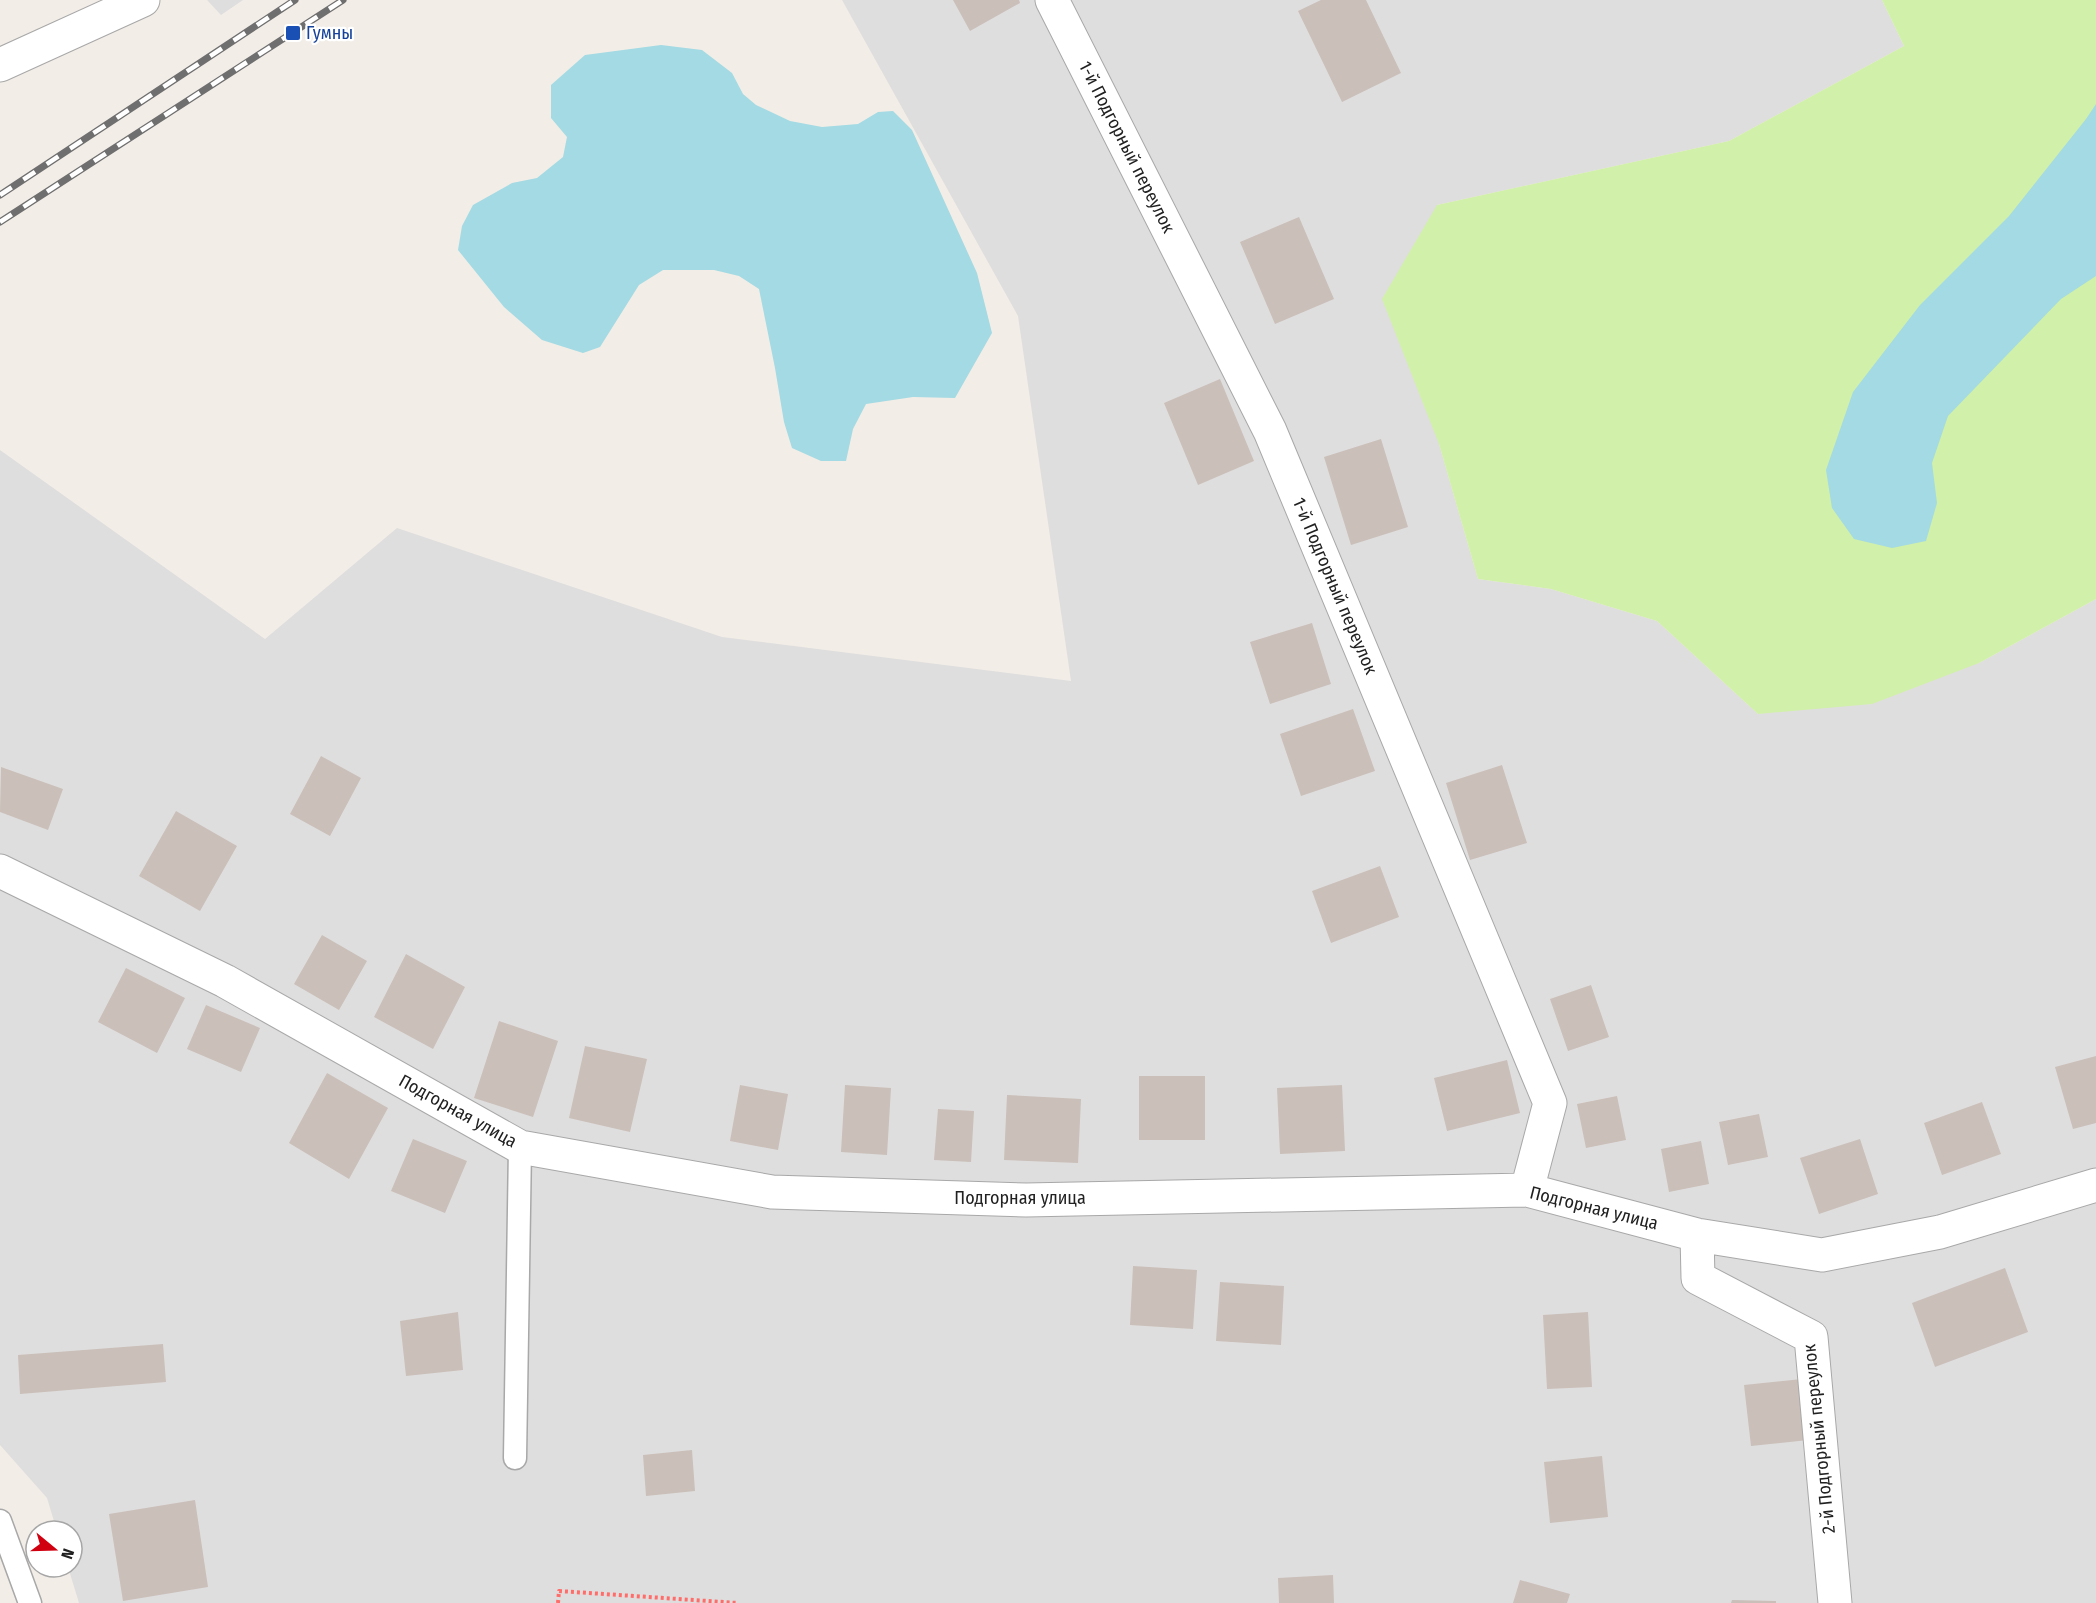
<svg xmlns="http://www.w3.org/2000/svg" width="2096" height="1603" font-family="'Fira Sans Condensed',sans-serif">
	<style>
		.residential { fill: #dfdede }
		.grass { fill: #d1f0a9 }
		.water { fill: #a3dae3 }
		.building { fill: #cabfb9 }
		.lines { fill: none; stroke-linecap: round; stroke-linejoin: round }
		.service-casing { stroke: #a8a8a8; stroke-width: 25 }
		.minor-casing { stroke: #a8a8a8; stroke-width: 35 }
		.path { stroke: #ff6d6a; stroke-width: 4; stroke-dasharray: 3 3; stroke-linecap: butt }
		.service { stroke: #fff; stroke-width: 22 }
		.minor { stroke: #fff; stroke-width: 33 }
		.rail-casing { stroke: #6f6f6f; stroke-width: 7 }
		.rail { stroke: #fff; stroke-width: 4.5; stroke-dasharray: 14; stroke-linecap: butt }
		.transit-dot { fill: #1a4fb4; stroke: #fff; stroke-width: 2 }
		.labels { text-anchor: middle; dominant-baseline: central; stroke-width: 4.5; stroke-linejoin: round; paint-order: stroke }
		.transit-label { font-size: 18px; fill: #164399; stroke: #fff; text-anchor: start }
		.street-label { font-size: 18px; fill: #212121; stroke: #fff }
	</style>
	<rect width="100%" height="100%" fill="#f2ede7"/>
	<!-- residential -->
	<path class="residential" d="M 207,0 L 243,0 L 221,15 Z
		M 842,0 L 1882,0 L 1904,46 L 1729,141 L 1437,205 L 1439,444 L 1478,579 L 1551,589 L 1657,621 L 1758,714 L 1979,663 L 2096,599 L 2096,1603 L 79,1603 L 68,1567 L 72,1567 L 72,1531 L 57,1531 L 47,1498 L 0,1445 L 0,450 L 265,639 L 397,528 L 722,637 L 1071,681 L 1018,316 Z"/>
	<!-- grass -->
	<path class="grass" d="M 1882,0 L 2096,0 L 2096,599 L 1979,663 L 1872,704 L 1758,714 L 1657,621 L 1551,589 L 1478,579 L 1439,444 L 1382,299 L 1437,205 L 1729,141 L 1904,46 Z"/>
	<!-- water -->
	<path class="water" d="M 661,45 L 702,50 L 732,73 L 743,94 L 756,105 L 790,121 L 822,127 L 858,124 L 878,112 L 893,111 L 912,130 L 977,273 L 992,333 L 955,398 L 913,397 L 866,404 L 853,429 L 846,461 L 821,461 L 792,448 L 784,422 L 775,368 L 759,289 L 739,276 L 714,270 L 663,270 L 639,285 L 600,347 L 583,353 L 542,340 L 504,307 L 458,250 L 462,226 L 473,205 L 512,183 L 537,178 L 563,157 L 567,137 L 551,118 L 551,85 L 585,55 Z
		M 2096,104 L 2096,276 L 2061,299 L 1948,416 L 1932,463 L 1937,503 L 1926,541 L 1892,548 L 1854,539 L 1832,508 L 1826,470 L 1853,392 L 1920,305 L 2009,216 L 2086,119 Z"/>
	<!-- building -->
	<path class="building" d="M 953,0 L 1019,0 L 1020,3 L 970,31 Z
		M 1321,0 L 1366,0 L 1401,73 L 1342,102 L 1298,11 Z
		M 1299,217 L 1334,299 L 1275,324 L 1240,242 Z
		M 1220,379 L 1254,461 L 1198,485 L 1164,403 Z
		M 1381,439 L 1408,527 L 1351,545 L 1324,457 Z
		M 1312,623 L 1331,684 L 1270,704 L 1250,642 Z
		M 1353,709 L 1375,771 L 1301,796 L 1280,734 Z
		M 321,756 L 361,778 L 330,836 L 290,814 Z
		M 1502,765 L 1527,843 L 1470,860 L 1446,783 Z
		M 1,767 L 63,789 L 48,830 L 0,812 Z
		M 176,811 L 237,846 L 200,911 L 139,876 Z
		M 1380,866 L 1399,917 L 1331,943 L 1312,891 Z
		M 322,935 L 367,961 L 339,1010 L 294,984 Z
		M 406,954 L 465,987 L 433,1049 L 374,1017 Z
		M 126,968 L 185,998 L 157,1053 L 98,1022 Z
		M 1591,985 L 1609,1037 L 1568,1051 L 1550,999 Z
		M 206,1005 L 260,1028 L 241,1072 L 187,1049 Z
		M 499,1021 L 558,1041 L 533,1117 L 474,1098 Z
		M 585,1046 L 647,1059 L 630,1132 L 569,1118 Z
		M 2096,1056 L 2096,1123 L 2073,1129 L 2055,1067 Z
		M 1507,1060 L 1520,1113 L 1447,1131 L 1434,1078 Z
		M 327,1073 L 388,1108 L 349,1179 L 289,1143 Z
		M 1139,1076 L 1205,1076 L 1205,1140 L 1139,1140 Z
		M 740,1085 L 788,1094 L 778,1150 L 730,1141 Z
		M 845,1085 L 891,1088 L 887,1155 L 841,1152 Z
		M 1342,1085 L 1345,1151 L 1280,1154 L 1277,1088 Z
		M 1007,1095 L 1081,1099 L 1078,1163 L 1004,1160 Z
		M 1617,1096 L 1626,1140 L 1586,1148 L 1577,1104 Z
		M 1982,1102 L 2001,1154 L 1942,1175 L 1924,1123 Z
		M 938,1109 L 974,1111 L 971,1162 L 934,1160 Z
		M 1759,1114 L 1768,1157 L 1728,1165 L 1719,1122 Z
		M 413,1139 L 467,1161 L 445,1213 L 391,1191 Z
		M 1860,1139 L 1878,1194 L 1819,1214 L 1800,1158 Z
		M 1701,1141 L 1709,1184 L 1669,1192 L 1661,1149 Z
		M 1133,1266 L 1197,1270 L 1193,1329 L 1130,1325 Z
		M 2005,1268 L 2028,1332 L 1935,1367 L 1912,1303 Z
		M 1220,1282 L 1284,1286 L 1281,1345 L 1216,1341 Z
		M 458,1312 L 463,1370 L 406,1376 L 400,1321 Z
		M 1588,1312 L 1592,1387 L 1547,1389 L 1543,1315 Z
		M 163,1344 L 166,1382 L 20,1394 L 18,1355 Z
		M 1802,1379 L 1808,1440 L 1751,1446 L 1744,1385 Z
		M 692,1450 L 695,1491 L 646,1496 L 643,1455 Z
		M 1602,1456 L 1608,1517 L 1550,1523 L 1544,1462 Z
		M 195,1500 L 208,1587 L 123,1601 L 109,1514 Z
		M 1333,1575 L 1334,1603 L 1279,1603 L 1278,1578 Z
		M 1520,1580 L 1570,1594 L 1567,1603 L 1513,1603 Z
		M 1732,1600 L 1776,1601 L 1776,1603 L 1731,1603 Z"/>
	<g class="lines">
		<defs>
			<path id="service" d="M 515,1458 L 520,1147
				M 0,1521 L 30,1603"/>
			<path id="minor" d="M 1052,0 L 1270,431 L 1550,1103 L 1527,1190
				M 0,65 L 143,0
				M 0,871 L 225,981 L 520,1147 L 772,1192 L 1026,1200 L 1527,1190 L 1697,1235 L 1822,1255 L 1940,1232 L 2096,1185
				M 1697,1235 L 1698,1278 L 1811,1337 L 1835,1603"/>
		</defs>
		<!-- service casing -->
		<use href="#service" class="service-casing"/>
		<!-- minor casing -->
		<use href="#minor" class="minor-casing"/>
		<!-- path -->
		<path class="path" d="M 558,1603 L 559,1591 L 738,1603"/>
		<!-- service -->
		<use href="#service" class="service"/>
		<!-- minor -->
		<use href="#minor" class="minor"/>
		<defs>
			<path id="rail" d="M 0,195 L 295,0
				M 0,222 L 343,0"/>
		</defs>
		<!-- rail casing -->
		<use href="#rail" class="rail-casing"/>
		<!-- rail -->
		<use href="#rail" class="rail"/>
	</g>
	<!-- markers -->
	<rect class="transit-dot" x="285" y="25" width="16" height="16" rx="3"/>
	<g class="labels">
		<!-- transit labels -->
		<g class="transit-label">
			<text x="306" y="33">Гумны</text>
		</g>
		<!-- street labels -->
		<g class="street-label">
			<text transform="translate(1127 147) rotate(63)">1-й Подгорный переулок</text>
			<text transform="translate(1335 586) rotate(67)">1-й Подгорный переулок</text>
			<text transform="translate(458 1111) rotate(29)">Подгорная улица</text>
			<text x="1020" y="1198">Подгорная улица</text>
			<text transform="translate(1594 1208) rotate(14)">Подгорная улица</text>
			<text transform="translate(1819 1439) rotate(-96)">2-й Подгорный переулок</text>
		</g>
	</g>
	<!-- north arrow -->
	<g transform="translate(54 1549) rotate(109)"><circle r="28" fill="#ffffff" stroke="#a6a6a6" stroke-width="1.5"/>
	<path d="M0-4.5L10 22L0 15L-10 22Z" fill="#d10011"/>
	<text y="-9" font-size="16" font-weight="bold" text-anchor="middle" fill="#212121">N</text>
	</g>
</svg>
